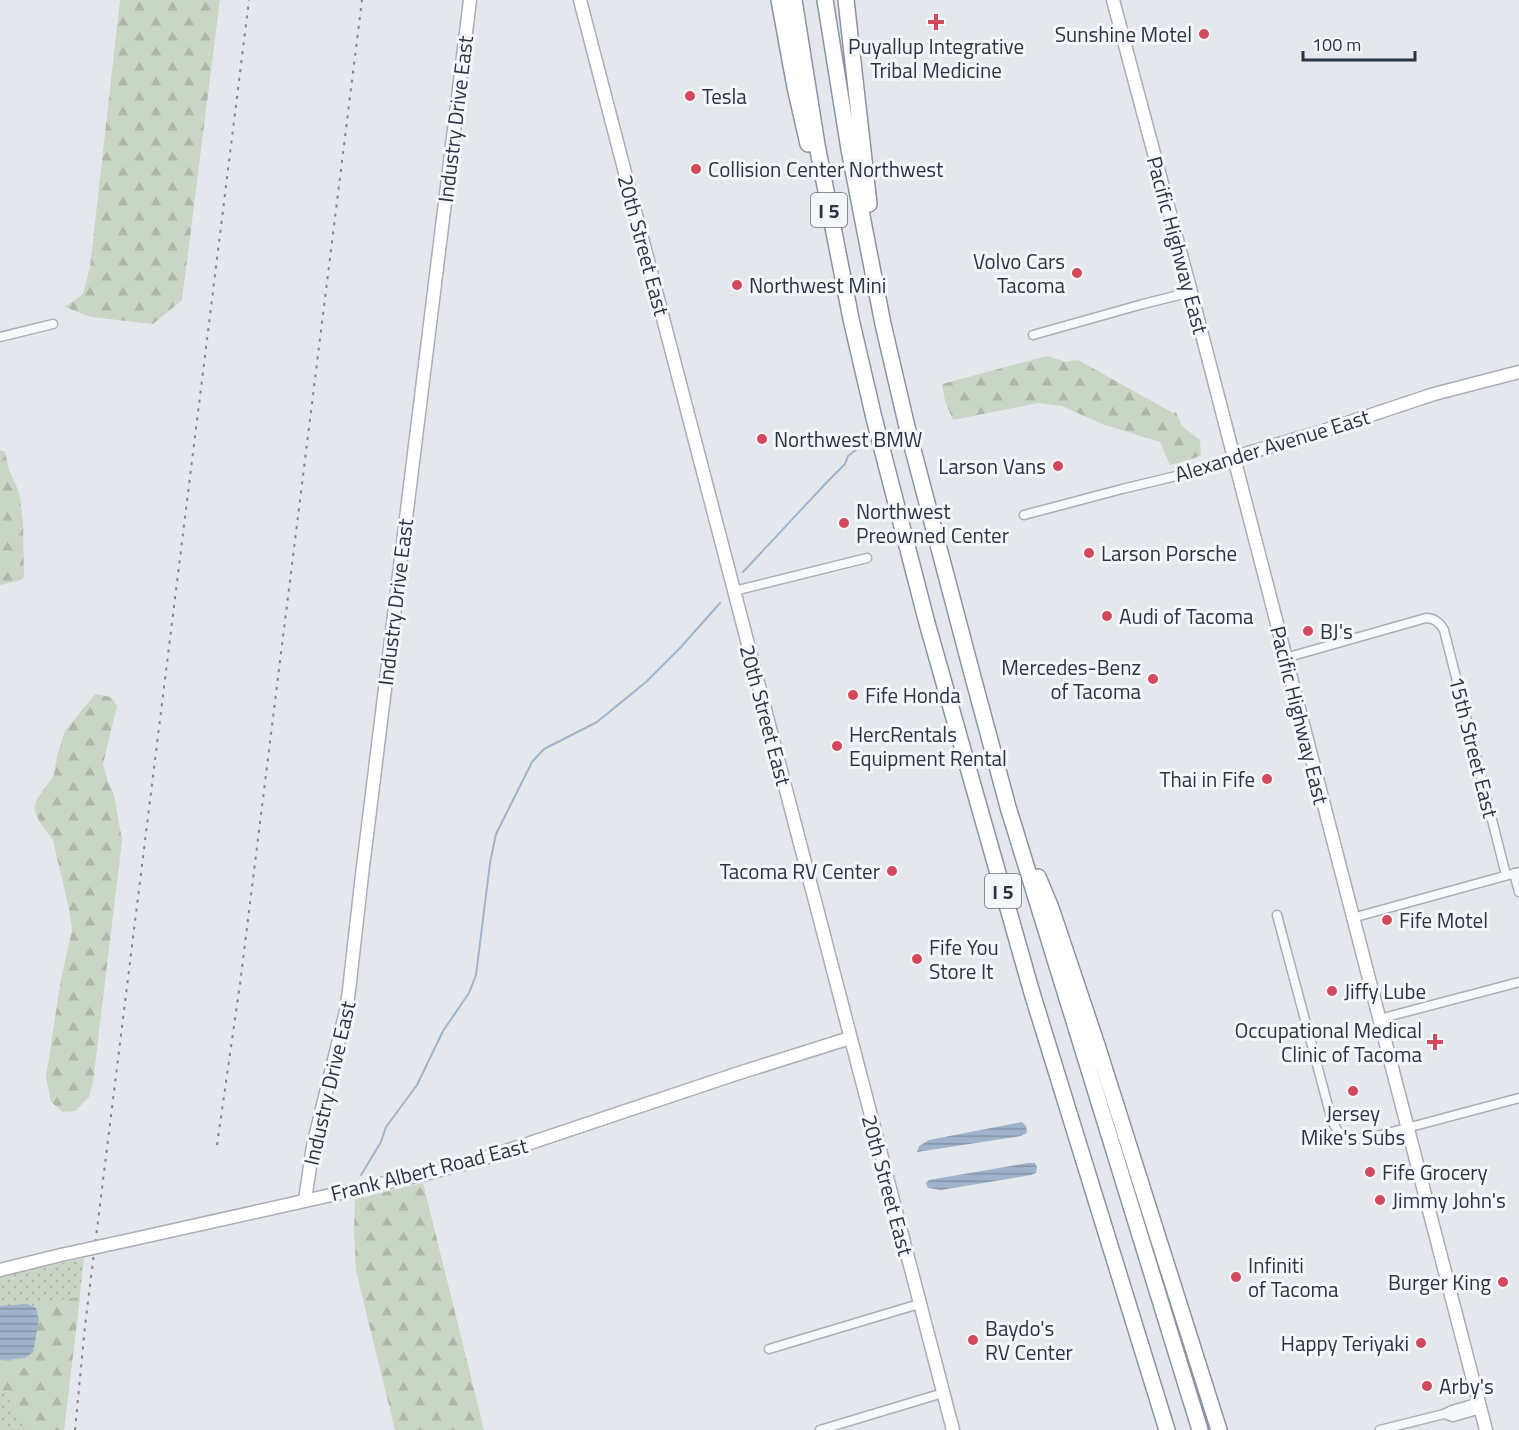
<svg xmlns="http://www.w3.org/2000/svg" width="1519" height="1430" font-family="'Titillium Web',sans-serif">
	<style>
		.grass { fill: url(#grass-dots) }
		.forest { fill: url(#forest-firs) }
		.water { fill: url(#water-rules) }
		.lines { fill: none; stroke-linecap: round; stroke-linejoin: round }
		.stream { stroke: #9fb4cc; stroke-width: 2 }
		.street-casing { stroke: #a9aeb7; stroke-width: 11 }
		.secondary-casing { stroke: #a9aeb7; stroke-width: 15 }
		.highway-casing { stroke: #8b94a3; stroke-width: 18 }
		.street { stroke: #f7f8fa; stroke-width: 8 }
		.secondary { stroke: #fff; stroke-width: 12 }
		.highway { stroke: #fff; stroke-width: 15 }
		.rail { stroke: #7d8696; stroke-width: 2; stroke-dasharray: 3 6; stroke-linecap: butt }
		.secondary-bridge-casing { stroke: #a9aeb7; stroke-width: 15; stroke-linecap: butt }
		.secondary-bridge { stroke: #fff; stroke-width: 12 }
		.poi-dot { fill: #d1495b; stroke: #f4f6f9; stroke-width: 2 }
		.labels { text-anchor: middle; dominant-baseline: central; stroke-width: 6; stroke-linejoin: round; paint-order: stroke }
		.shield { fill: #f4f6f9; stroke: #676e7b; stroke-width: 1.5 }
		.shield-label { font-size: 20px; font-weight: bold; fill: #2b3445 }
		.poi-label { font-size: 21px; fill: #2b3445; stroke: #f4f6f9; text-anchor: start }
		.street-label { font-size: 21px; fill: #2b3445; stroke: #f4f6f9 }
	</style>
	<defs>
		<pattern id="grass-dots" width="8" height="8" patternUnits="userSpaceOnUse" patternTransform="scale(1.5)"><rect width="8" height="8" fill="#c9d6c5"/><path d="M2 2h.1M6 6h.1" fill="none" stroke="#adb8ab" stroke-width="1.8" stroke-linecap="round"/></pattern>
		<pattern id="forest-firs" width="22" height="20" patternUnits="userSpaceOnUse" patternTransform="scale(1.5)"><rect width="22" height="20" fill="#c9d6c5"/><path d="M5 1l3.5 6h-7zM16 11l3.5 6h-7z" fill="#adb8ab"/></pattern>
		<pattern id="water-rules" width="6" height="5" patternUnits="userSpaceOnUse" patternTransform="scale(1.5)"><rect width="6" height="5" fill="#9fb4cc"/><path d="M0 2.5h6" fill="none" stroke="#8293a7"/></pattern>
	</defs>
	<rect width="100%" height="100%" fill="#e4e7ec"/>
	<!-- grass -->
	<path class="grass" d="M 84,1258 L 64,1430 L 0,1430 L 0,1277 Z"/>
	<!-- forest -->
	<path class="forest" d="M 120,0 L 220,0 L 182,300 L 153,324 L 91,317 L 65,307 L 83,294 L 90,267 Z
		M 1047,356 L 1066,362 L 1078,360 L 1173,413 L 1176,412 L 1182,426 L 1200,440 L 1201,455 L 1195,458 L 1170,465 L 1160,442 L 1102,424 L 1062,406 L 1038,403 L 953,420 L 945,401 L 942,384 Z
		M 0,450 L 5,452 L 9,470 L 19,492 L 23,521 L 24,577 L 21,580 L 0,585 Z
		M 95,694 L 111,697 L 117,706 L 103,764 L 107,779 L 114,795 L 122,840 L 93,1082 L 89,1097 L 75,1111 L 63,1112 L 51,1102 L 46,1077 L 61,979 L 72,930 L 69,909 L 53,840 L 39,821 L 34,809 L 37,799 L 54,775 L 57,756 L 65,731 Z
		M 423,1183 L 484,1430 L 395,1430 L 356,1271 L 354,1229 L 355,1199 Z
		M 80,1297 L 64,1430 L 29,1430 L 0,1386 L 0,1360 L 25,1358 L 39,1320 L 36,1308 L 46,1302 Z"/>
	<!-- water -->
	<path class="water" d="M 1022,1122 L 1026,1126 L 1027,1133 L 1021,1136 L 917,1152 L 919,1146 L 929,1140 Z
		M 1028,1163 L 1035,1163 L 1037,1167 L 1036,1173 L 1031,1175 L 941,1190 L 928,1188 L 926,1183 L 929,1180 Z
		M 27,1304 L 36,1308 L 39,1320 L 33,1352 L 25,1358 L 0,1360 L 0,1306 Z"/>
	<g class="lines">
		<!-- stream -->
		<path class="stream" d="M 743,572 L 828,481 L 845,464 L 848,456 L 857,449 L 861,442 L 863,440
			M 361,1175 L 381,1142 L 386,1127 L 417,1085 L 443,1031 L 469,993 L 476,975 L 490,863 L 496,834 L 532,762 L 544,749 L 597,722 L 646,682 L 681,647 L 720,603"/>
		<defs>
			<path id="street" d="M 1033,335 L 1143,304 L 1191,292
				M 0,337 L 53,324
				M 1024,515 L 1122,489 L 1222,465 L 1234,459
				M 734,591 L 867,558
				M 1285,658 L 1426,618 C 1434,618 1440,623 1444,630 L 1506,875
				M 1514,873 L 1519,892
				M 1277,915 L 1331,1117 C 1339,1141 1350,1141 1373,1137 L 1519,1098
				M 1352,918 L 1519,872
				M 1379,1019 L 1519,982
				M 769,1349 L 919,1304
				M 1479,1402 L 1452,1410 L 1444,1414 L 1453,1417 L 1481,1409
				M 820,1430 L 943,1393
				M 1380,1430 L 1444,1414"/>
			<path id="secondary" d="M 580,0 L 953,1430
				M 1113,0 L 1191,292 L 1486,1430
				M 1234,459 L 1248,453 L 1317,433 L 1434,394 L 1519,372
				M 305,1200 L 313,1146 L 346,1011 L 349,990 L 362,875 L 470,0
				M 134,1239 L 421,1175 L 482,1159 L 736,1074 L 850,1038
				M 0,1270 L 61,1255"/>
			<path id="highway" d="M 779,0 L 795,87 L 808,144
				M 794,0 L 817,145 L 851,319 L 874,418 L 927,623 L 1032,993 L 1167,1430
				M 825,0 L 849,149 L 883,324 L 907,427 L 974,681 L 1008,807 L 1200,1430
				M 846,0 L 869,204
				M 1038,877 L 1051,908 L 1097,1045 L 1219,1430"/>
		</defs>
		<!-- street casing -->
		<use href="#street" class="street-casing"/>
		<!-- secondary casing -->
		<use href="#secondary" class="secondary-casing"/>
		<!-- highway casing -->
		<use href="#highway" class="highway-casing"/>
		<!-- street -->
		<use href="#street" class="street"/>
		<!-- secondary -->
		<use href="#secondary" class="secondary"/>
		<!-- highway -->
		<use href="#highway" class="highway"/>
		<!-- rail -->
		<path class="rail" d="M 217,1145 L 240,984 L 362,0
			M 75,1430 L 85,1326 L 249,0"/>
		<defs>
			<path id="secondary-bridge" d="M 61,1255 L 134,1239"/>
		</defs>
		<!-- secondary-bridge casing -->
		<use href="#secondary-bridge" class="secondary-bridge-casing"/>
		<!-- secondary-bridge -->
		<use href="#secondary-bridge" class="secondary-bridge"/>
	</g>
	<!-- markers -->
	<g class="poi-dot">
		<path d="M933 13h6v6h6v6h-6v6h-6v-6h-6v-6h6z"/>
		<circle cx="1204" cy="34" r="6"/>
		<circle cx="690" cy="96" r="6"/>
		<circle cx="696" cy="169" r="6"/>
		<circle cx="1077" cy="273" r="6"/>
		<circle cx="737" cy="285" r="6"/>
		<circle cx="762" cy="439" r="6"/>
		<circle cx="1058" cy="466" r="6"/>
		<circle cx="844" cy="523" r="6"/>
		<circle cx="1089" cy="553" r="6"/>
		<circle cx="1107" cy="616" r="6"/>
		<circle cx="1308" cy="631" r="6"/>
		<circle cx="1153" cy="679" r="6"/>
		<circle cx="853" cy="695" r="6"/>
		<circle cx="837" cy="746" r="6"/>
		<circle cx="1267" cy="779" r="6"/>
		<circle cx="892" cy="871" r="6"/>
		<circle cx="1387" cy="920" r="6"/>
		<circle cx="917" cy="959" r="6"/>
		<circle cx="1332" cy="991" r="6"/>
		<path d="M1432 1033h6v6h6v6h-6v6h-6v-6h-6v-6h6z"/>
		<circle cx="1353" cy="1091" r="6"/>
		<circle cx="1370" cy="1172" r="6"/>
		<circle cx="1380" cy="1200" r="6"/>
		<circle cx="1236" cy="1277" r="6"/>
		<circle cx="1503" cy="1282" r="6"/>
		<circle cx="973" cy="1340" r="6"/>
		<circle cx="1421" cy="1343" r="6"/>
		<circle cx="1427" cy="1386" r="6"/>
	</g>
	<g class="labels">
		<!-- shield labels -->
		<g class="shield">
			<rect x="811" y="193" width="36" height="34" rx="4.5"/>
			<rect x="985" y="874" width="36" height="34" rx="4.5"/>
		</g>
		<g class="shield-label">
			<text x="829" y="210">I 5</text>
			<text x="1003" y="891">I 5</text>
		</g>
		<!-- poi labels -->
		<g class="poi-label">
			<text x="1192" y="34" text-anchor="end">Sunshine Motel</text>
			<text x="936" y="46" text-anchor="middle">Puyallup Integrative<tspan x="936" dy="24">Tribal Medicine</tspan></text>
			<text x="702" y="96">Tesla</text>
			<text x="708" y="169">Collision Center Northwest</text>
			<text x="1065" y="261" text-anchor="end">Volvo Cars<tspan x="1065" dy="24">Tacoma</tspan></text>
			<text x="749" y="285">Northwest Mini</text>
			<text x="774" y="439">Northwest BMW</text>
			<text x="1046" y="466" text-anchor="end">Larson Vans</text>
			<text x="856" y="511">Northwest<tspan x="856" dy="24">Preowned Center</tspan></text>
			<text x="1101" y="553">Larson Porsche</text>
			<text x="1119" y="616">Audi of Tacoma</text>
			<text x="1320" y="631">BJ's</text>
			<text x="1141" y="667" text-anchor="end">Mercedes-Benz<tspan x="1141" dy="24">of Tacoma</tspan></text>
			<text x="865" y="695">Fife Honda</text>
			<text x="849" y="734">HercRentals<tspan x="849" dy="24">Equipment Rental</tspan></text>
			<text x="1255" y="779" text-anchor="end">Thai in Fife</text>
			<text x="880" y="871" text-anchor="end">Tacoma RV Center</text>
			<text x="1399" y="920">Fife Motel</text>
			<text x="929" y="947">Fife You<tspan x="929" dy="24">Store It</tspan></text>
			<text x="1344" y="991">Jiffy Lube</text>
			<text x="1422" y="1030" text-anchor="end">Occupational Medical<tspan x="1422" dy="24">Clinic of Tacoma</tspan></text>
			<text x="1353" y="1113" text-anchor="middle">Jersey<tspan x="1353" dy="24">Mike's Subs</tspan></text>
			<text x="1382" y="1172">Fife Grocery</text>
			<text x="1392" y="1200">Jimmy John's</text>
			<text x="1248" y="1265">Infiniti<tspan x="1248" dy="24">of Tacoma</tspan></text>
			<text x="1491" y="1282" text-anchor="end">Burger King</text>
			<text x="985" y="1328">Baydo's<tspan x="985" dy="24">RV Center</tspan></text>
			<text x="1409" y="1343" text-anchor="end">Happy Teriyaki</text>
			<text x="1439" y="1386">Arby's</text>
		</g>
		<!-- street labels -->
		<g class="street-label">
			<text transform="translate(455 119) rotate(-83)">Industry Drive East</text>
			<text transform="translate(644 245) rotate(75)">20th Street East</text>
			<text transform="translate(1178 245) rotate(75)">Pacific Highway East</text>
			<text transform="translate(1272 445) rotate(-17)">Alexander Avenue East</text>
			<text transform="translate(395 602) rotate(-83)">Industry Drive East</text>
			<text transform="translate(766 715) rotate(75)">20th Street East</text>
			<text transform="translate(1300 715) rotate(76)">Pacific Highway East</text>
			<text transform="translate(1474 747) rotate(76)">15th Street East</text>
			<text transform="translate(329 1083) rotate(-77)">Industry Drive East</text>
			<text transform="translate(429 1169) rotate(-14)">Frank Albert Road East</text>
			<text transform="translate(888 1185) rotate(75)">20th Street East</text>
		</g>
	</g>
	<!-- scale -->
	<path d="M1303 51v9h112v-9" fill="none" stroke="#2b3445" stroke-width="3"/>
	<text x="1312" y="51" font-size="18" fill="#2b3445" stroke="#f4f6f9" stroke-width="4.5" paint-order="stroke">100 m</text>
</svg>
